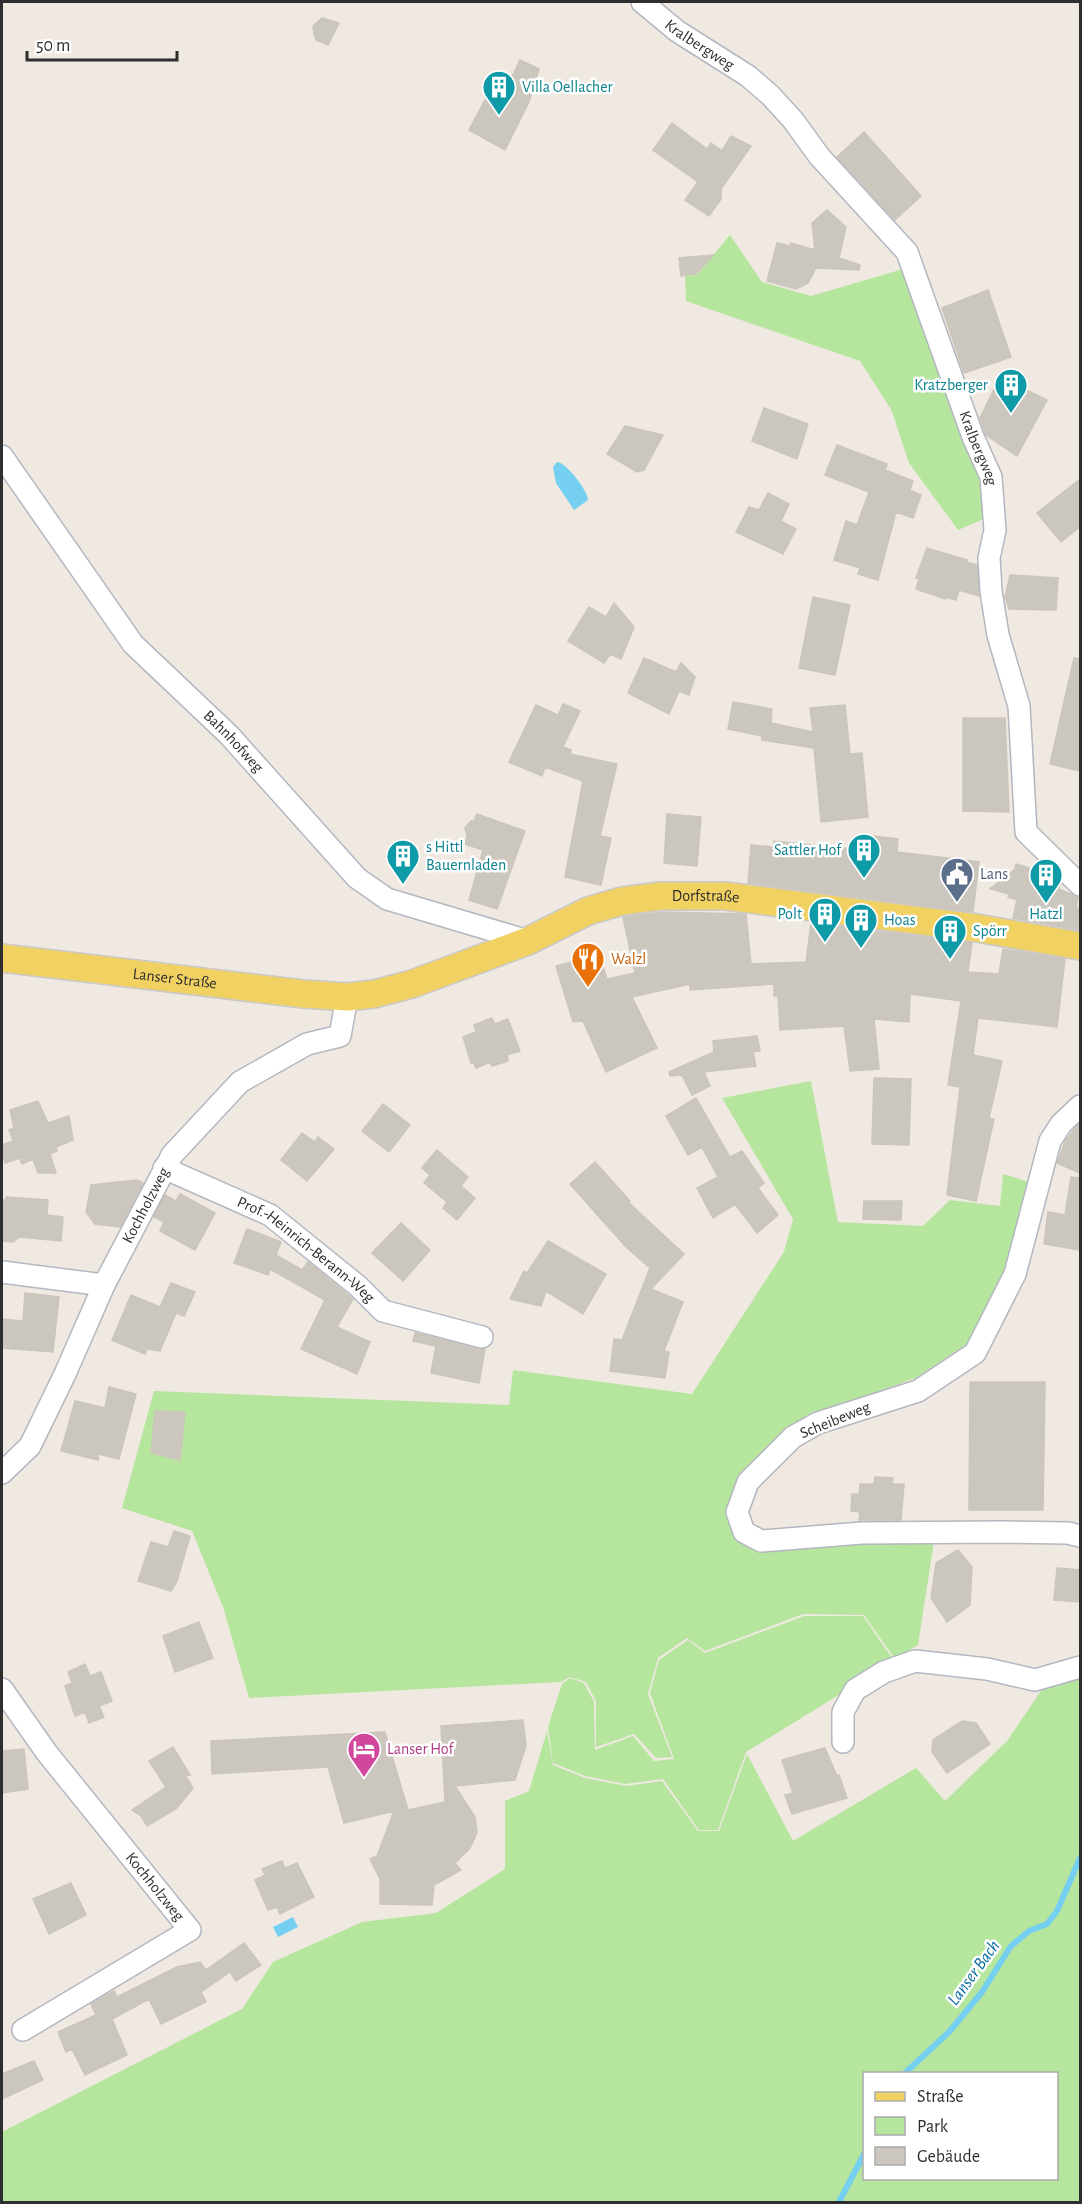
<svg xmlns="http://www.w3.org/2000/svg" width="1082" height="2204" font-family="'Alegreya Sans',sans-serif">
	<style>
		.green { fill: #b6e59e; fill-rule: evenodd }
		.water { fill: #75cff0 }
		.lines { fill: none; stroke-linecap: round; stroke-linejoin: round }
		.stream { stroke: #75cff0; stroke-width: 6 }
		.building { fill: #cbc7bf; stroke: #cbc5ba; stroke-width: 1.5 }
		.minor-casing { stroke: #b4b7c1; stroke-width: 24 }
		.major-casing { stroke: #c9c9c9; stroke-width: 30 }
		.minor { stroke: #fff; stroke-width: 21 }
		.major { stroke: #f2d163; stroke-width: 27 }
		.labels { text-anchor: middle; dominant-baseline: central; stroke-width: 5; stroke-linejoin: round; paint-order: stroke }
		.street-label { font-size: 16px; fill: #2e2e2e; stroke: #fff }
		.culture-label { font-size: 16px; fill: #0d838f; stroke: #fff; text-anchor: start }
		.service-label { font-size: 16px; fill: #4e5e75; stroke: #fff; text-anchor: start }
		.food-label { font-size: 16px; fill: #c56008; stroke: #fff; text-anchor: start }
		.hotel-label { font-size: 16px; fill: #b23c85; stroke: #fff; text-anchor: start }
		.water-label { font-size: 18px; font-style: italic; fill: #0d6fa3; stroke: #fff }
	</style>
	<rect width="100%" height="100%" fill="#efe9e1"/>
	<!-- green -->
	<path class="green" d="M 730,235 L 762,282 L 811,296 L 910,267 L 981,467 L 984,519 L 958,530 L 909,463 L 892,411 L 860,361 L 686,301 L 685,276 L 697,275 Z
		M 811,1081 L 838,1222 L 923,1226 L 950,1200 L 1000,1206 L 1003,1174 L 1029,1182 L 1006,1269 L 971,1341 L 918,1377 L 810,1417 L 757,1463 L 727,1507 L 741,1538 L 935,1535 L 918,1645 L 895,1659 L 864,1615 L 803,1614 L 705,1651 L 687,1638 L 658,1658 L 648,1694 L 672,1757 L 656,1758 L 634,1734 L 596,1747 L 596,1701 L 586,1682 L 570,1677 L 561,1682 L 249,1698 L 223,1607 L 192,1531 L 122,1508 L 154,1391 L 509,1405 L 513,1370 L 692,1394 L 784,1252 L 793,1219 L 722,1098 Z
		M 804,1616 L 863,1616 L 894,1661 L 746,1752 L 718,1830 L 699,1830 L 663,1779 L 625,1784 L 585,1776 L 553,1763 L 548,1727 L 562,1684 L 570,1678 L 584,1683 L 594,1702 L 595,1750 L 633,1736 L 654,1761 L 674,1759 L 650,1693 L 659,1660 L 688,1640 L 705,1653 Z
		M 1080,1675 L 1080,2202 L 2,2202 L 2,2132 L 242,2009 L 273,1962 L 362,1922 L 436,1913 L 505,1869 L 505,1801 L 529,1791 L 547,1731 L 553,1765 L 585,1778 L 626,1786 L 662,1781 L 698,1831 L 719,1831 L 747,1754 L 793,1841 L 916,1768 L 945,1801 L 1007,1741 L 1045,1685 ZM 864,2074 L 1056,2074 L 1056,2178 L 864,2178 Z"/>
	<!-- water -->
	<path class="water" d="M 557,462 C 567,463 588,491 588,500 L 574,510 L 556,483 L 553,467 Z
		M 293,1917 L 298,1927 L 278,1937 L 273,1927 Z"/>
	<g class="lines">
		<!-- stream -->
		<path class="stream" d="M 904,2074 L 950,2031 L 982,1992 L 1011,1946 L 1029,1931 L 1047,1924 L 1057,1911 L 1080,1858
			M 839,2202 L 864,2154"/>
	</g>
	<!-- building -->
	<path class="building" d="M 322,18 L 339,23 L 328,45 L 316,40 L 314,34 L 313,26 Z
		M 520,60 L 539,69 L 529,102 L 505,150 L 469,130 L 494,83 L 506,90 Z
		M 672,123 L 707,149 L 711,143 L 722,151 L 731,136 L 751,146 L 721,189 L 721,199 L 709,216 L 685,200 L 698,182 L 653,150 Z
		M 864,132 L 921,196 L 895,220 L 837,157 Z
		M 827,210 L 846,227 L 839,258 L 860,265 L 859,270 L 816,268 L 808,283 L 796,289 L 767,281 L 777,243 L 790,246 L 791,243 L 815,250 L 812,223 Z
		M 714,255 L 696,274 L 681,276 L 679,258 Z
		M 988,290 L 1011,357 L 964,373 L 942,308 Z
		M 1000,377 L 1047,400 L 1017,456 L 986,435 L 980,418 Z
		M 764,408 L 808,424 L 797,459 L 752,441 Z
		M 625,426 L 663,435 L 644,470 L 637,472 L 607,454 Z
		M 837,445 L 887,464 L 885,470 L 913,481 L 910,490 L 921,495 L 913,518 L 896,512 L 878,580 L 858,574 L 860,568 L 834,560 L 846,521 L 857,525 L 869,492 L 825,475 Z
		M 1080,479 L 1080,527 L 1061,542 L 1037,513 Z
		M 768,493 L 789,504 L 781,521 L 796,529 L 783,554 L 736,532 L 749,507 L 759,510 Z
		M 927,548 L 967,560 L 966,562 L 977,565 L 979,596 L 959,590 L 956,600 L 945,597 L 945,599 L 916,589 L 919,579 L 916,578 Z
		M 1010,575 L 1058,578 L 1056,610 L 1009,609 L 1005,597 Z
		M 813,597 L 850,605 L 835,675 L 799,668 Z
		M 614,603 L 634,627 L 621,659 L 610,654 L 604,663 L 568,641 L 589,607 L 606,617 Z
		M 644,658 L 676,672 L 681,663 L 695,677 L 689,695 L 679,691 L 669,714 L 628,693 Z
		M 1074,658 L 1080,659 L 1080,771 L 1050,764 Z
		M 733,702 L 772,709 L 771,723 L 813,732 L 810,708 L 845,705 L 850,754 L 862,753 L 868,817 L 821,822 L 814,748 L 762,740 L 762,736 L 728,729 Z
		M 563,704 L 580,711 L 563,747 L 571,750 L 570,754 L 617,764 L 600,836 L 611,838 L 601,885 L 565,877 L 583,781 L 545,767 L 542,776 L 509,762 L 536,705 L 558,715 Z
		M 963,718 L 1005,718 L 1009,812 L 963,811 Z
		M 477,814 L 525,831 L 497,909 L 469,900 L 483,850 L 465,844 L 467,836 L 465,828 L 471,821 L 474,821 Z
		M 667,814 L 701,817 L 697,866 L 664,863 Z
		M 872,836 L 898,839 L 897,852 L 979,862 L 973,912 L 748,883 L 751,845 L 774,847 L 774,841 L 874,851 Z
		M 1016,864 L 1050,874 L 1060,884 L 1059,889 L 1078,897 L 1076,908 L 1080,908 L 1080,930 L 1013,918 L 1017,900 L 1008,897 L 1009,894 L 990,889 L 1015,869 Z
		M 662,912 L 746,914 L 751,964 L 806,962 L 811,923 L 972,943 L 968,972 L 999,974 L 1003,949 L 1065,959 L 1057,1027 L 978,1018 L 973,1055 L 1002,1061 L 989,1118 L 994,1119 L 976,1201 L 947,1195 L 960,1087 L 948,1085 L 961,1001 L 910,994 L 909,1022 L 874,1019 L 879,1069 L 850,1071 L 844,1026 L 780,1030 L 778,996 L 774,996 L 774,984 L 690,990 L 690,984 L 632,997 L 657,1048 L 606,1072 L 583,1021 L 573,1022 L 556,966 L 599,955 L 607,979 L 635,973 L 623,917 Z
		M 492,1018 L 495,1024 L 508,1019 L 520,1051 L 507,1055 L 508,1061 L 492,1066 L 490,1062 L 476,1068 L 473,1062 L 471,1063 L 463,1037 L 476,1032 L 474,1025 Z
		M 757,1036 L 760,1051 L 753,1052 L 756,1066 L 704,1072 L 710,1086 L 692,1095 L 682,1075 L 670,1076 L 669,1072 L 714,1052 L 713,1041 Z
		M 874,1078 L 911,1079 L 909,1145 L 872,1144 Z
		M 696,1098 L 730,1157 L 742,1151 L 764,1183 L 758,1188 L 778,1215 L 757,1233 L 735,1204 L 713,1218 L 697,1188 L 718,1177 L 702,1147 L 688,1155 L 666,1116 Z
		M 38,1101 L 48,1123 L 69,1116 L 73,1140 L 56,1147 L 57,1151 L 50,1154 L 56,1173 L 38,1173 L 33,1159 L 22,1164 L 20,1158 L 5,1163 L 2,1153 L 2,1145 L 13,1141 L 9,1130 L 14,1128 L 10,1110 Z
		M 383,1104 L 410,1125 L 389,1152 L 362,1131 Z
		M 1080,1123 L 1080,1173 L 1057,1163 L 1065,1141 Z
		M 302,1133 L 315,1142 L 318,1137 L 334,1149 L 307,1181 L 281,1160 Z
		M 437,1150 L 468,1177 L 461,1186 L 475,1198 L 457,1220 L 443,1208 L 447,1202 L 424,1183 L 430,1175 L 422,1168 Z
		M 595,1162 L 630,1201 L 628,1202 L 684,1254 L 651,1289 L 683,1302 L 664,1351 L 669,1352 L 665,1378 L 610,1371 L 614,1339 L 622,1340 L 650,1268 L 626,1247 L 570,1184 Z
		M 1071,1177 L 1080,1178 L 1080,1250 L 1044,1244 L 1048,1212 L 1065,1215 Z
		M 137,1180 L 143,1183 L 120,1227 L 95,1224 L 86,1212 L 91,1185 Z
		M 180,1194 L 215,1213 L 195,1250 L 160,1231 L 164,1222 L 154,1217 L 165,1195 L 176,1201 Z
		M 6,1197 L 48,1200 L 47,1215 L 63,1217 L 61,1241 L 19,1237 L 13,1242 L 2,1241 L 2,1200 L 6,1200 Z
		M 864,1201 L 902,1201 L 901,1220 L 863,1219 Z
		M 401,1223 L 430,1250 L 403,1281 L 372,1253 Z
		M 247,1229 L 281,1242 L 276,1255 L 302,1270 L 308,1262 L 353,1299 L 337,1327 L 370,1342 L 357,1374 L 301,1349 L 325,1300 L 270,1269 L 268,1275 L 234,1263 Z
		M 548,1241 L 606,1274 L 583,1314 L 546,1291 L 541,1306 L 510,1299 L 524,1271 L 527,1273 Z
		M 171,1283 L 195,1292 L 184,1316 L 176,1313 L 160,1351 L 147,1349 L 145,1354 L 112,1340 L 131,1295 L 160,1307 Z
		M 25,1293 L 59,1297 L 53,1352 L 2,1348 L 2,1319 L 23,1321 Z
		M 415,1333 L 485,1349 L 479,1383 L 431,1373 L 436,1346 L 413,1341 Z
		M 970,1382 L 1045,1382 L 1043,1510 L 969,1510 Z
		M 109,1387 L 136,1394 L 119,1459 L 99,1454 L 98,1460 L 61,1451 L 75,1401 L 105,1408 Z
		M 155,1411 L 185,1412 L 180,1460 L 151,1453 Z
		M 875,1477 L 893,1478 L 892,1484 L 904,1484 L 901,1520 L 859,1520 L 860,1512 L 851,1511 L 852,1494 L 859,1494 L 860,1484 L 874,1484 Z
		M 174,1531 L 190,1536 L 177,1581 L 171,1591 L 138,1581 L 151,1542 L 168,1547 Z
		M 958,1550 L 972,1567 L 970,1605 L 947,1622 L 931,1598 L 936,1563 Z
		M 1057,1568 L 1080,1570 L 1080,1602 L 1054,1600 Z
		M 199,1622 L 213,1658 L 175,1672 L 163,1636 Z
		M 85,1664 L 90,1676 L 101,1672 L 112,1701 L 99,1706 L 104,1717 L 89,1723 L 85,1712 L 75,1716 L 65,1686 L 72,1683 L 68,1672 Z
		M 523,1720 L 526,1746 L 515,1780 L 455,1786 L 475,1817 L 477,1833 L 470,1848 L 455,1863 L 461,1870 L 434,1885 L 432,1905 L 380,1904 L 380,1879 L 370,1859 L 377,1856 L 394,1811 L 344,1823 L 328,1767 L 212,1774 L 211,1741 L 385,1732 L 408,1810 L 445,1802 L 441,1726 Z
		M 962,1721 L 976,1723 L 990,1744 L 947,1773 L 932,1752 L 933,1740 Z
		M 173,1747 L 190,1775 L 185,1775 L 193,1788 L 176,1809 L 147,1826 L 141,1816 L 132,1810 L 166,1787 L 149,1761 Z
		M 825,1748 L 837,1776 L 839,1775 L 847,1798 L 792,1814 L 785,1795 L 793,1793 L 782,1760 Z
		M 24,1749 L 28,1789 L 2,1793 L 2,1751 Z
		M 282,1861 L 285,1868 L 297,1863 L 314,1897 L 280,1914 L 277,1907 L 268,1910 L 255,1880 L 265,1875 L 262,1869 Z
		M 71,1883 L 86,1915 L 49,1934 L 33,1899 Z
		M 244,1943 L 261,1965 L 236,1981 L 230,1972 L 201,1992 L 206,2002 L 161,2024 L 149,1999 L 112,2019 L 127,2055 L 85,2075 L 72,2049 L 66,2052 L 58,2032 L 96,2015 L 91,2004 L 114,1991 L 117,1997 L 177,1967 L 200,1962 L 206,1970 Z
		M 34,2061 L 43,2080 L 2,2099 L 2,2074 Z"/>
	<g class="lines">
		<defs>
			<g id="minor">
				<path id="s1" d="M 642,2 L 677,31 L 748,76 L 770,95 L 793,120 L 819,156 L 907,252 L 973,437 L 991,477 L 995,530 L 989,558 L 991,591 L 998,635 L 1019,706 L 1026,832 L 1080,885"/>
				<path id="s2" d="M 2,456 L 133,644 L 229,735 L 357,878 L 387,899 L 528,941"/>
				<path d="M 1080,1106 L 1061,1124 L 1050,1141 L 1015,1274 L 975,1353 L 918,1391 L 818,1423 L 793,1437 L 748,1482 L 737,1512 L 744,1532 L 761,1541 L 862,1533 L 1002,1532 L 1068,1533 L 1080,1536"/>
				<path id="s3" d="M 164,1168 L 270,1215 L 358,1286 L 383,1311 L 482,1337"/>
				<path d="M 2,1272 L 104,1285"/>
				<path id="s4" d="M 2,1473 L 30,1446 L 65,1374 L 104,1285 L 172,1155 L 240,1082 L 307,1044 L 340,1036 L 347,997"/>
				<path id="s5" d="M 2,1689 L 47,1753 L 190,1930 L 23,2030"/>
				<path d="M 843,1742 L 843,1712 L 855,1690 L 884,1672 L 915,1661 L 987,1669 L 1035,1680 L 1080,1667"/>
			</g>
			<g id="major">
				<path id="s6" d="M 2,958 L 304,994 L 347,997 L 374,994 L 412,984 L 528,941 L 588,911 L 622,901 L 661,896 L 725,896 L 977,928 L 1080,946"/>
			</g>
		</defs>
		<!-- minor casing -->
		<use href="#minor" class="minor-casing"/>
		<!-- major casing -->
		<use href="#major" class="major-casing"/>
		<!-- minor -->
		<use href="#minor" class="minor"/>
		<!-- major -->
		<use href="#major" class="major"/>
	</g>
	<!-- icons -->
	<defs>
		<symbol id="building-pin" viewBox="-11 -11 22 30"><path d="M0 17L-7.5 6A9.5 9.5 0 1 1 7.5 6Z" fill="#0f9aa8" stroke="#fff"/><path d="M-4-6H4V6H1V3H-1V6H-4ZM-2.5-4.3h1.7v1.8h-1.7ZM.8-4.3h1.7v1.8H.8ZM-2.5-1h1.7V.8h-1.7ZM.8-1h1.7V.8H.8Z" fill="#fff"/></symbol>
		<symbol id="civic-pin" viewBox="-11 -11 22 30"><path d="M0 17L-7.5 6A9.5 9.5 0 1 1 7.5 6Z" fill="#5c6f8a" stroke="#fff"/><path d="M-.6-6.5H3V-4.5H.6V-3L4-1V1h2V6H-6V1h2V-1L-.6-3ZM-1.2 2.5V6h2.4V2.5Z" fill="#fff"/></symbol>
		<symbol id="restaurant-pin" viewBox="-11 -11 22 30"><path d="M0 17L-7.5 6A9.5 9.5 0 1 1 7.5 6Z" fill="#e8710a" stroke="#fff"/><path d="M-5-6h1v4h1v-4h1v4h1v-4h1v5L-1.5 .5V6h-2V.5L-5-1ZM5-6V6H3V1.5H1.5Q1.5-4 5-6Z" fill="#fff"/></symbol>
		<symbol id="hotel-pin" viewBox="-11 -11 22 30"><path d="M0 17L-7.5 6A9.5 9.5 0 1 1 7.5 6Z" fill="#d1479c" stroke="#fff"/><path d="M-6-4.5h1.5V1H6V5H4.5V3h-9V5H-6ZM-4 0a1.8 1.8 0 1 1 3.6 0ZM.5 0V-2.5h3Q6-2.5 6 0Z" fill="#fff"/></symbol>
	</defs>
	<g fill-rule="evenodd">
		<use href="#building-pin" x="480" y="68" width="38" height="52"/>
		<use href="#building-pin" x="992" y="366" width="38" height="52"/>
		<use href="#building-pin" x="845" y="831" width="38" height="52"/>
		<use href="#building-pin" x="384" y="837" width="38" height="52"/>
		<use href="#civic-pin" x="938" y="855" width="38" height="52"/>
		<use href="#building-pin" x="1027" y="856" width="38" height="52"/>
		<use href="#building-pin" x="806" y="895" width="38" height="52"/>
		<use href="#building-pin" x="842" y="901" width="38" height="52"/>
		<use href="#building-pin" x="931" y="912" width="38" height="52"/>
		<use href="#restaurant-pin" x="569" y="940" width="38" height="52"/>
		<use href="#hotel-pin" x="345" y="1730" width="38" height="52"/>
	</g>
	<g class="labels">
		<!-- street labels -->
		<g class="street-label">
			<text stroke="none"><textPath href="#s1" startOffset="72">Kralbergweg</textPath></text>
			<text stroke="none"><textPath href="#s1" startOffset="576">Kralbergweg</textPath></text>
			<text stroke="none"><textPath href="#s2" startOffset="369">Bahnhofweg</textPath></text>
			<text stroke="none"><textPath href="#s6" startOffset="724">Dorfstraße</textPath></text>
			<text stroke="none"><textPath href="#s6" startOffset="174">Lanser Straße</textPath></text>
			<text stroke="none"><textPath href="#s4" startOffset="306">Kochholzweg</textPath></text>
			<text stroke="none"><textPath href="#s3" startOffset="165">Prof.-Heinrich-Berann-Weg</textPath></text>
			<text transform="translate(835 1420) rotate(-22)">Scheibeweg</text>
			<text stroke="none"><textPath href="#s5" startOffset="250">Kochholzweg</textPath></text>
		</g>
		<!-- culture labels -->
		<g class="culture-label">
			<text x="522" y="87">Villa Oellacher</text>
			<text x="988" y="385" text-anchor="end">Kratzberger</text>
			<text x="426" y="847">s Hittl<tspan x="426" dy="18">Bauernladen</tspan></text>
			<text x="841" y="850" text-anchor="end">Sattler Hof</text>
			<text x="802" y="914" text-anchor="end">Polt</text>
			<text x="1046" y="914" text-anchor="middle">Hatzl</text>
			<text x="884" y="920">Hoas</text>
			<text x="973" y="931">Spörr</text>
		</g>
		<!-- service labels -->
		<g class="service-label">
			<text x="980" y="874">Lans</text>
		</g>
		<!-- food labels -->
		<g class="food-label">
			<text x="611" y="959">Walzl</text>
		</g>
		<!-- hotel labels -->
		<g class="hotel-label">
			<text x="387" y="1749">Lanser Hof</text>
		</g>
		<!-- water labels -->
		<g class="water-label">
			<text transform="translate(974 1973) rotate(-54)">Lanser Bach</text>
		</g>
	</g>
	<!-- border -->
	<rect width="1082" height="2204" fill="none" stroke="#2e2e2e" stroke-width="6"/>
	<!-- legend -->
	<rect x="863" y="2072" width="195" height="108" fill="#ffffff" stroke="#ababab" stroke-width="1.5"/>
	<rect x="875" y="2092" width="30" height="9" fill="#f2d163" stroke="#ababab" stroke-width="1.5"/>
	<text x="917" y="2102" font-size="18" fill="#2e2e2e">Straße</text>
	<rect x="875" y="2117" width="30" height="18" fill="#b6e59e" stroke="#ababab" stroke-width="1.5"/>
	<text x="917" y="2132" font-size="18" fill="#2e2e2e">Park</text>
	<rect x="875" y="2147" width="30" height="18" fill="#cbc7bf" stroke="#ababab" stroke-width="1.5"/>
	<text x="917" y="2162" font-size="18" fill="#2e2e2e">Gebäude</text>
	<!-- scale -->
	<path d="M27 51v9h150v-9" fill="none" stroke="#2e2e2e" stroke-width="3"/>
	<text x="36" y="51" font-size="18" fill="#2e2e2e" stroke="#ffffff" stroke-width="4.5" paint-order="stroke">50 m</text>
</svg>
